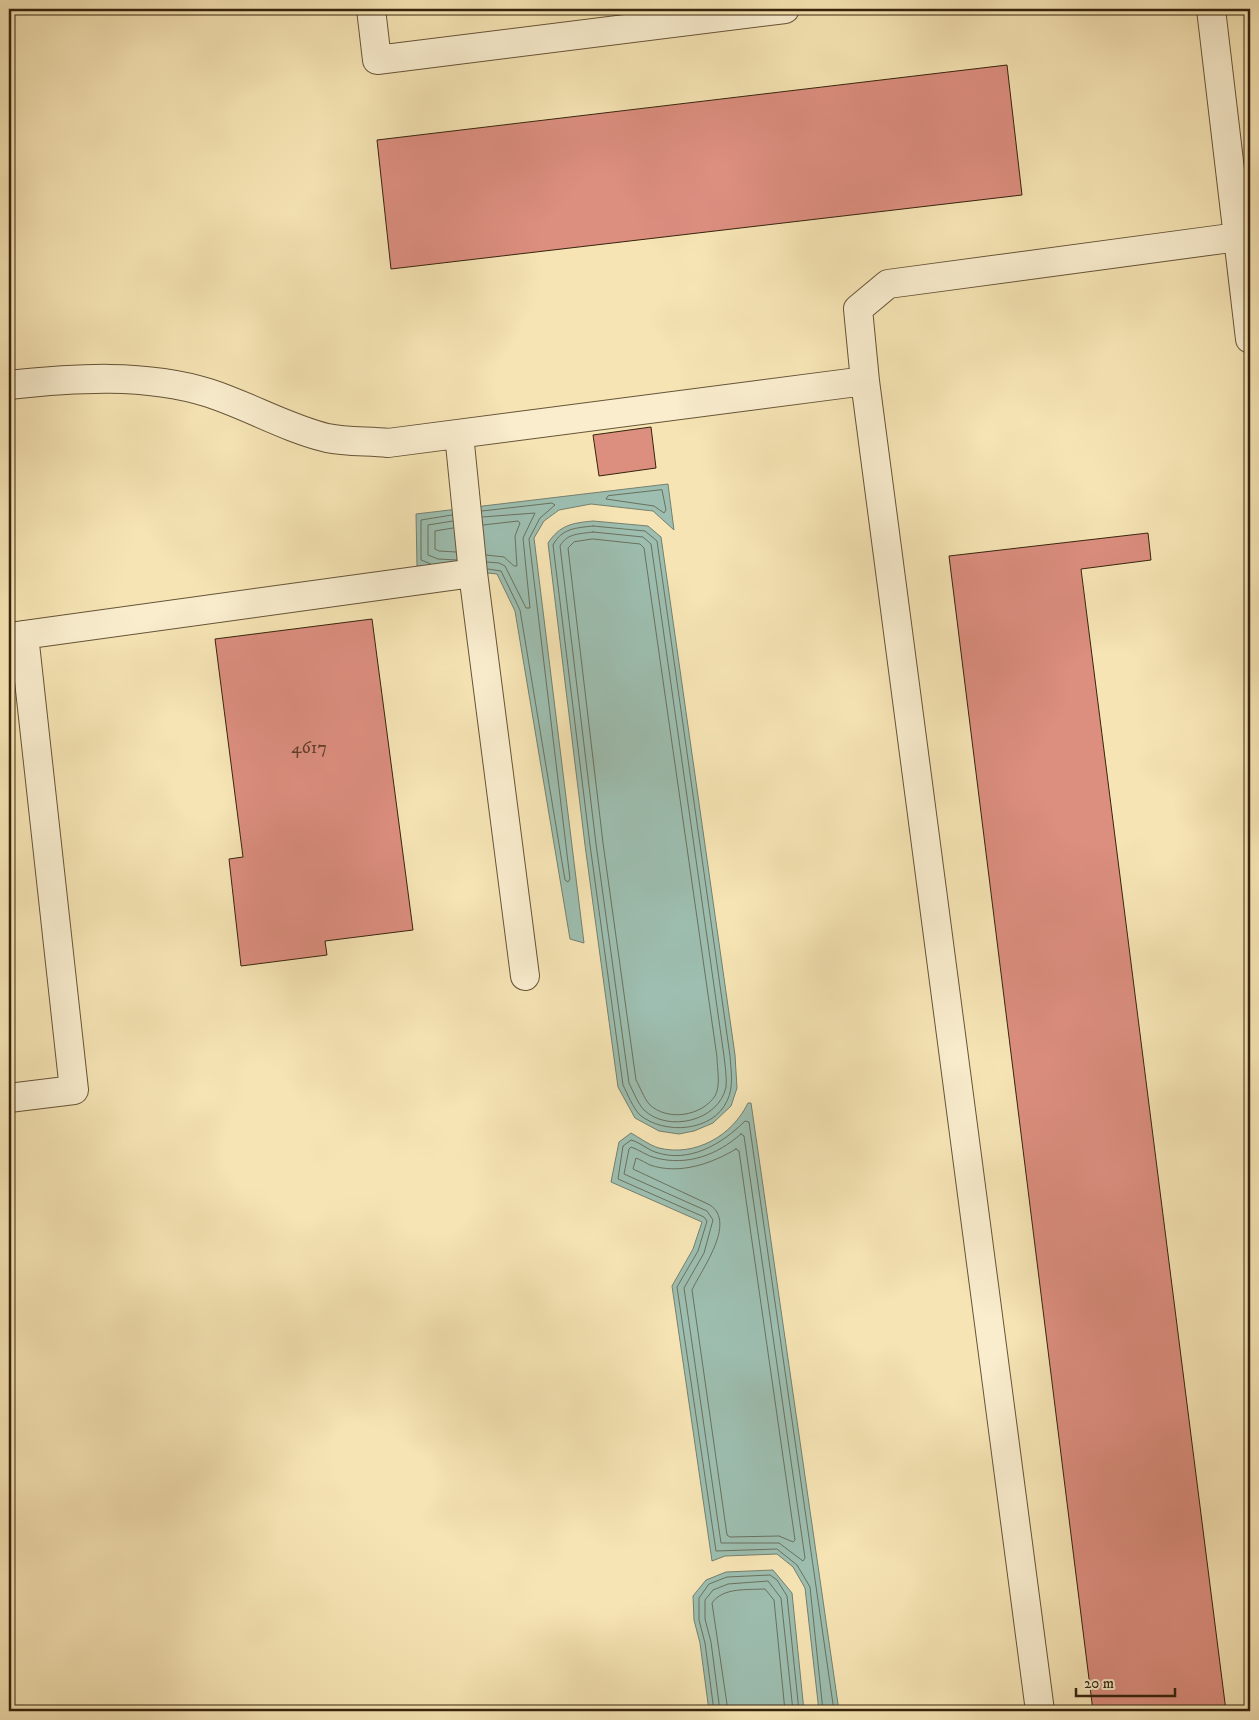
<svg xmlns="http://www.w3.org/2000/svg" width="1259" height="1720" font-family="'IM FELL DW Pica',serif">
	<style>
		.water { fill: #9dbeb0; stroke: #74806f }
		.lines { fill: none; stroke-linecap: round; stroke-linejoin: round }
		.shore { stroke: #6a715e; stroke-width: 1 }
		.building { fill: #dc8e7f; stroke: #36240d }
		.minor-casing { stroke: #665437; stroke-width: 30 }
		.minor { stroke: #f9edce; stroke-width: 28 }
		.labels { text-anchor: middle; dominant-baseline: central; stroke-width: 4; stroke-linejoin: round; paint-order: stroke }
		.number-label { font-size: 18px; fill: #603e2a }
	</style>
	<rect width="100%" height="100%" fill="#f6e4b4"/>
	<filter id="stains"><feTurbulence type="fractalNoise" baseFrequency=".004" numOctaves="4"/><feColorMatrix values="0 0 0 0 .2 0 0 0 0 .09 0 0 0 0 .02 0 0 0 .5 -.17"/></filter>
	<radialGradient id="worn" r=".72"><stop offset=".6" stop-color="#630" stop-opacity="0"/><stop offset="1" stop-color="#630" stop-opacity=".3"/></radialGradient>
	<!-- water -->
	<path class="water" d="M 668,484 L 674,530 L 653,511 L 591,504 L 559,510 L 544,521 L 534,538 L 584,943 L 570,939 L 515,611 L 497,574 L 417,566 L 416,514 Z
		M 593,521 L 648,526 L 661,537 L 735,1055 L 737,1088 L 731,1106 L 713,1123 L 694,1131 L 679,1134 L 659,1131 L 635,1118 L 618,1087 L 585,845 L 548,543 C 560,525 572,523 593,521 Z
		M 748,1103 L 751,1103 L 839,1711 L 819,1711 L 805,1588 L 793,1567 L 777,1554 L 725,1556 L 712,1561 L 672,1286 L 693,1249 L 702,1222 L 611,1182 L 619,1142 L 631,1133 C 640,1138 649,1145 659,1148 C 695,1157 732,1136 748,1103 Z
		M 773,1570 L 792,1593 L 804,1711 L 709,1711 L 700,1643 L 694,1620 L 693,1596 L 706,1580 L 726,1572 Z"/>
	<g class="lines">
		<!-- shore -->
		<path class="shore" d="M 662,490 L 666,510 L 664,513 L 654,506 L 606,499 L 608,496 Z
			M 482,511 L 552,503 L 555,505 L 540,518 L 529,539 L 570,879 L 568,882 L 565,880 L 520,610 L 501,571 L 488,569
			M 482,517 L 535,513 L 523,538 L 530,608 L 526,608 L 505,566 L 499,563 L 487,562
			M 453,521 L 428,525 L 428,555 L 438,559 L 457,560
			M 483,525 L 518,521 L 520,523 L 515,536 L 517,566 L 514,566 L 504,557 L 486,555
			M 593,526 L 645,531 L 657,541 L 730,1056 C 731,1071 734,1087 727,1101 C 713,1132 664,1135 640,1115 C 633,1108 627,1093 623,1085 L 590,845 L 553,545 C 562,528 576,528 593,526 Z
			M 453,528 L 435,531 L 435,549 L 439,551 L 456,552
			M 593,532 L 643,537 L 651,544 L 724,1056 C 725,1066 727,1078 726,1087 C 719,1121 668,1133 644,1110 C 638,1104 633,1091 629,1083 L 596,844 L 560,546 C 567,533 580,534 593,532 Z
			M 593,539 L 640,544 L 644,548 L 717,1057 C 717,1069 721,1085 715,1096 C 702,1116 667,1122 649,1104 C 644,1098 640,1087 636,1080 L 603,843 L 568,548 L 574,542 Z
			M 431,564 L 421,560 L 421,520 L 452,515
			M 741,1134 L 744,1136 L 805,1558 L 803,1561 L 779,1543 L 721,1543 L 684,1288 L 704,1253 L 713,1220 L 707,1211 L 624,1174 L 629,1149 L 631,1147 C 640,1150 647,1156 656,1158 C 688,1166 717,1155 741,1134 Z
			M 736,1149 L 739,1151 L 795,1540 L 793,1542 L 779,1536 L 730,1537 L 727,1535 L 692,1290 C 701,1270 737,1223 710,1205 L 633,1169 L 636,1158 C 641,1160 646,1163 650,1165 C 679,1175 711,1164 736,1149 Z
			M 714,1711 L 705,1643 L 699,1620 L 699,1598 L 709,1584 L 727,1577 L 770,1575 L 777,1580 L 787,1596 L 799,1711
			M 720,1711 L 711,1642 L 705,1619 L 705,1600 L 713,1590 L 728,1584 L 768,1581 L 781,1598 L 793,1711
			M 728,1711 L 712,1603 C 723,1587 748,1590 765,1589 L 774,1600 L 785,1711
			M 823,1711 L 810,1587 L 797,1565 L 777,1549 L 716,1551 L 677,1287 L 698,1251 L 707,1221 L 704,1217 L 618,1179 L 623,1146 L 631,1140 C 639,1142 647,1149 655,1152 C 689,1164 722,1144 745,1121 L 749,1122 L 834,1711"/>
	</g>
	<!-- building -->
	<path class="building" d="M 1007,65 L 1022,195 L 391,269 L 377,140 Z
		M 651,427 L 656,468 L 599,476 L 593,435 Z
		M 1148,533 L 1151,560 L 1081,569 L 1226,1711 L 1093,1711 L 949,556 Z
		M 372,619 L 413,930 L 325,941 L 327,955 L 241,966 L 229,859 L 243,857 L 215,639 Z"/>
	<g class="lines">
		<defs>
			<path id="minor" d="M 371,9 L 377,60 L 785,9
				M 1211,9 L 1250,339
				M 9,385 C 75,378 145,373 209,393 C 249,406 286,428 327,438 C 346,442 368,441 388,443 L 865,381
				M 473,573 L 525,976
				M 9,637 L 473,573 L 459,434
				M 9,1098 L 74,1090 L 24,635
				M 1040,1711 L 865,381 L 858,309 L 888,284 L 1238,237"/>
		</defs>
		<!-- minor casing -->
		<use href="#minor" class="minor-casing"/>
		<!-- minor -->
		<use href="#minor" class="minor"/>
	</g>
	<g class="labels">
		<!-- number labels -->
		<g class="number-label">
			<text x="309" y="748">4617</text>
		</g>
	</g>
	<!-- margin -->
	<rect width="1259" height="1720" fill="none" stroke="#f6e4b4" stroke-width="30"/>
	<rect x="10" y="10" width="1239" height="1700" fill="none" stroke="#36240d" stroke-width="2.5"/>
	<rect x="15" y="15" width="1229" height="1690" fill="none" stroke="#36240d"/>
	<!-- scale -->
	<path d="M1076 1688v8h99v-8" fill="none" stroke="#36240d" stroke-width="2.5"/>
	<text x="1084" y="1688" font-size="15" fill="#36240d" stroke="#f9edce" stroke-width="4" paint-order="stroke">20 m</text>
	<rect width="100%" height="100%" filter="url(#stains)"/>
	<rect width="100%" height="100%" fill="url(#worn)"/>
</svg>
